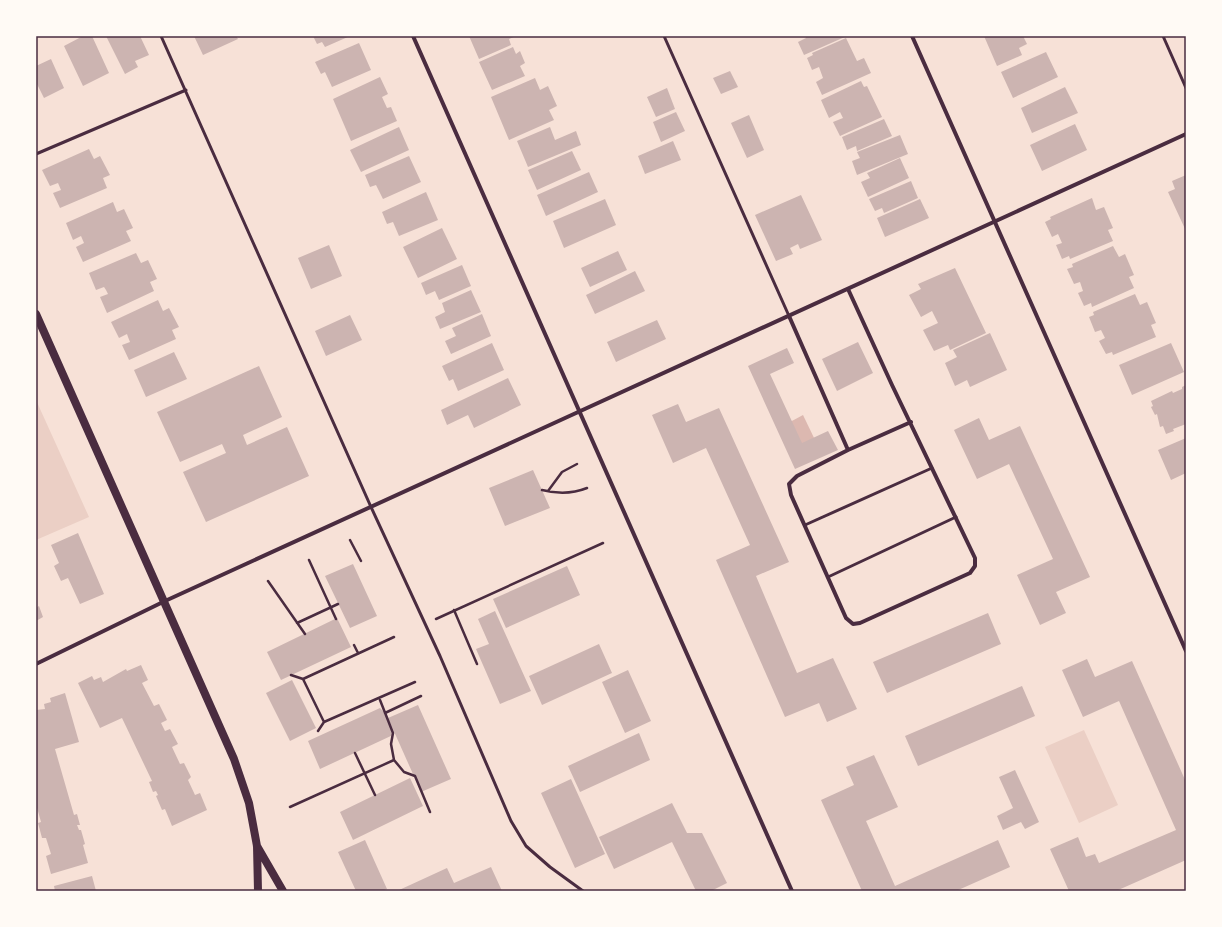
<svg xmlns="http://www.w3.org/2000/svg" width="1222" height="927" font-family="Mulish,sans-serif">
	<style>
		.green { fill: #ebcfc5 }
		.water { fill: #dcb8b0 }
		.building { fill: #ccb4b1 }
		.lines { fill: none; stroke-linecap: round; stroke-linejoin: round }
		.path { stroke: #4a2c40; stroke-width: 2.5 }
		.service { stroke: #4a2c40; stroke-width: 3 }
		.minor { stroke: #4a2c40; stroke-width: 4 }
		.secondary { stroke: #4a2c40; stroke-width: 8 }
		.neatline { fill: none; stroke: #4a2c40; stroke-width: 1.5 }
	</style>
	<rect width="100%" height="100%" fill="#f7e1d7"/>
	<!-- green -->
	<path class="green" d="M 36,400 L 89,517 L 36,540 Z
		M 1084,730 L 1118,805 L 1079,823 L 1045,747 Z"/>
	<!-- water -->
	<path class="water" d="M 803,415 L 816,442 L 802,449 L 790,422 Z"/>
	<!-- building -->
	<path class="building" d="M 83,36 L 92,36 L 109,73 L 83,86 L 64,46 Z
		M 106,36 L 140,36 L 149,55 L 135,61 L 138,67 L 125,74 Z
		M 194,36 L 236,36 L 238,39 L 203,55 Z
		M 313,36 L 350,36 L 325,47 L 322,42 L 317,44 Z
		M 469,36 L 516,36 L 509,39 L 511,45 L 479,59 Z
		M 805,36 L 847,36 L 804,55 L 798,42 L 806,38 Z
		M 984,36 L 1023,36 L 1027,44 L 1019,48 L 1022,55 L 997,66 Z
		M 846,38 L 857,61 L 864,58 L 871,73 L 822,95 L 816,82 L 823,78 L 819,67 L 812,70 L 807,58 L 813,55 L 812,53 Z
		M 359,43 L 371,70 L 332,87 L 325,72 L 321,74 L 315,62 Z
		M 513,47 L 516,54 L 520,51 L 525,63 L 520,66 L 525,76 L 492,90 L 479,62 Z
		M 1046,52 L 1058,77 L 1013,98 L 1001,72 Z
		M 51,59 L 64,88 L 44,98 L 36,82 L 36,66 Z
		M 730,71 L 738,87 L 721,94 L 713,78 Z
		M 380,77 L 388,94 L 382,97 L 387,108 L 391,107 L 397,121 L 351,141 L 333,99 Z
		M 535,78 L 540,90 L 548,86 L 557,106 L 549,110 L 554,120 L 509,140 L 491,97 Z
		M 861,81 L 864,87 L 867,86 L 882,117 L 840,136 L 833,122 L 843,118 L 840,112 L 829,118 L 821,100 Z
		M 1065,87 L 1078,113 L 1032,133 L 1021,108 Z
		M 667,88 L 675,109 L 656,117 L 647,97 Z
		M 676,112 L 685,131 L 661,142 L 653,122 Z
		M 749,115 L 764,150 L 747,158 L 731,123 Z
		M 884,119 L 892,136 L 857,151 L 856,146 L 847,150 L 842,137 Z
		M 1075,124 L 1087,150 L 1042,171 L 1030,145 Z
		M 399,127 L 409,150 L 361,172 L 350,150 Z
		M 550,127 L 555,140 L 576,131 L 581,145 L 528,167 L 517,141 Z
		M 900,135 L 908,154 L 857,175 L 852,161 L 860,158 L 857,152 Z
		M 673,141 L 681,160 L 645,174 L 638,156 Z
		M 89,149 L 94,159 L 100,156 L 110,175 L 103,178 L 107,188 L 60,208 L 53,193 L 61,190 L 58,183 L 50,186 L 42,170 Z
		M 572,151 L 581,170 L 537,190 L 528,170 Z
		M 409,156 L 421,182 L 383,199 L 376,185 L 370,187 L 365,175 Z
		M 900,158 L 909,178 L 868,197 L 861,182 L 870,178 L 867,173 Z
		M 589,172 L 598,192 L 546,216 L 537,195 Z
		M 1186,175 L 1186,231 L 1168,192 L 1175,189 L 1172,181 Z
		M 911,181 L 918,198 L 884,213 L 882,208 L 875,211 L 869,199 Z
		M 426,192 L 438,220 L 399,236 L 393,222 L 387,224 L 382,212 Z
		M 801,195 L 822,240 L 800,249 L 798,244 L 790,248 L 793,254 L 776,261 L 755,215 Z
		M 1092,198 L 1096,210 L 1104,207 L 1113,228 L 1108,230 L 1113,241 L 1070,259 L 1069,256 L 1062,259 L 1056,245 L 1062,243 L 1058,234 L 1052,237 L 1045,222 L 1051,219 L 1050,217 Z
		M 605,199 L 616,225 L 564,248 L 553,221 Z
		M 920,199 L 929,218 L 885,237 L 877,218 Z
		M 113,202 L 117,212 L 124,209 L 133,228 L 126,231 L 131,241 L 83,262 L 76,247 L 84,243 L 81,236 L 73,240 L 66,223 Z
		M 442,228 L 457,259 L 418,278 L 403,247 Z
		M 329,245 L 342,276 L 311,289 L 298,258 Z
		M 1113,246 L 1119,257 L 1125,254 L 1134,275 L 1129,277 L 1134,288 L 1092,307 L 1091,303 L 1084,306 L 1078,293 L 1083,291 L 1080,282 L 1074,284 L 1067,269 L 1073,267 L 1072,264 Z
		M 618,251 L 627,270 L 590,287 L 581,268 Z
		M 136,253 L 141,263 L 148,260 L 157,279 L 150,282 L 154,291 L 107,313 L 100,297 L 108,294 L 106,290 L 104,287 L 96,290 L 89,273 Z
		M 462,265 L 471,286 L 439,300 L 435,291 L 426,295 L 421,283 Z
		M 955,268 L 986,333 L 950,350 L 948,345 L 934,351 L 923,330 L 938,323 L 932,311 L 921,317 L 909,295 L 921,289 L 918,284 Z
		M 635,271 L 645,291 L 595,314 L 586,295 Z
		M 471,290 L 481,312 L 440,329 L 435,317 L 445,312 L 442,303 Z
		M 1135,294 L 1140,305 L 1147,302 L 1156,323 L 1151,325 L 1156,337 L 1113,355 L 1112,352 L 1106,354 L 1099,341 L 1105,338 L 1101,330 L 1095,332 L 1089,317 L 1094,315 L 1093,312 Z
		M 158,300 L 163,311 L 169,308 L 179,327 L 172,330 L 176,339 L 129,360 L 122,345 L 130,342 L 128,337 L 127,334 L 119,338 L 111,322 Z
		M 482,314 L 491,336 L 451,354 L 445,341 L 456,336 L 452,328 Z
		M 350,315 L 362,340 L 326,356 L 315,331 Z
		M 657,320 L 666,339 L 616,362 L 607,342 Z
		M 990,333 L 1007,370 L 970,387 L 967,380 L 955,386 L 945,363 L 957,357 L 953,350 Z
		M 858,342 L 873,373 L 837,391 L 822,359 Z
		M 492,343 L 504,370 L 458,391 L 453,379 L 449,381 L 442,366 Z
		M 1171,343 L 1184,372 L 1132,395 L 1119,365 Z
		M 787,348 L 794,363 L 770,374 L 802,443 L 828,431 L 838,450 L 795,469 L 748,366 Z
		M 174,352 L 187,379 L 146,397 L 134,370 Z
		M 259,366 L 282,417 L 243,435 L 247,445 L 287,427 L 309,476 L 206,522 L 183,472 L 226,453 L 222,444 L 180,462 L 157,412 Z
		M 508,378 L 521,405 L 474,428 L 468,415 L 447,425 L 441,410 Z
		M 1186,385 L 1186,424 L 1173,429 L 1174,431 L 1166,434 L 1163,426 L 1160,427 L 1157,414 L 1155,415 L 1151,407 L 1153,406 L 1151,401 L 1172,391 L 1173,393 L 1182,389 L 1182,387 Z
		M 678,404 L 686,422 L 719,408 L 789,562 L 756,576 L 797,673 L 833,658 L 857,709 L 827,722 L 819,703 L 785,717 L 716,560 L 750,545 L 706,448 L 673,463 L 652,415 Z
		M 979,418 L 989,440 L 1020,426 L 1090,577 L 1056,592 L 1066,613 L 1040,625 L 1017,575 L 1053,559 L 1009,464 L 977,479 L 954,430 Z
		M 1186,438 L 1186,473 L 1171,480 L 1158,450 Z
		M 533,470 L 550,508 L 505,526 L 489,488 Z
		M 78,533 L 104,594 L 80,604 L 68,578 L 61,581 L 54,566 L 59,563 L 51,545 Z
		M 353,564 L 377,616 L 350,628 L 325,576 Z
		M 567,566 L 580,595 L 506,628 L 493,599 Z
		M 39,606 L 43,617 L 36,621 L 36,608 Z
		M 495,611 L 531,691 L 500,704 L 476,649 L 489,644 L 478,619 Z
		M 988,613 L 1001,644 L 887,693 L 873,662 Z
		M 337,618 L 351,647 L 281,680 L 267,652 Z
		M 599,644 L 612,673 L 542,705 L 529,676 Z
		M 1087,659 L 1095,677 L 1132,661 L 1186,782 L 1186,860 L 1116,891 L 1069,891 L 1050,849 L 1078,837 L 1086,857 L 1095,854 L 1099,863 L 1176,830 L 1119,701 L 1083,717 L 1062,670 Z
		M 141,665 L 148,680 L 142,683 L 154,706 L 159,704 L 167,720 L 161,723 L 165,731 L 170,729 L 178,744 L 172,747 L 180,764 L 184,763 L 191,777 L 188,780 L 195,795 L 200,793 L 207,810 L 172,826 L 165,809 L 162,810 L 156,796 L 158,795 L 156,791 L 153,792 L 149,782 L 152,781 L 122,718 L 100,728 L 78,683 L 92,676 L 94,680 L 101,677 L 103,682 L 126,669 L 127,671 Z
		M 628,670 L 651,721 L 625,733 L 602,682 Z
		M 292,680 L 316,728 L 290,741 L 266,693 Z
		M 1022,686 L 1035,716 L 918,766 L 905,736 Z
		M 65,693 L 79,742 L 55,749 L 74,815 L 77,814 L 80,825 L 77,825 L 79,830 L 81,830 L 85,844 L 83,845 L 88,863 L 51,874 L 46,856 L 51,854 L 46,838 L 42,838 L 38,823 L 41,822 L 36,804 L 36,710 L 45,709 L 44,704 L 51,702 L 50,698 Z
		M 418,705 L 451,779 L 421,792 L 388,718 Z
		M 380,708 L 385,713 L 393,735 L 320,769 L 308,741 Z
		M 639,733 L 650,760 L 580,792 L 568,766 Z
		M 874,755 L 898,807 L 866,821 L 895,886 L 998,840 L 1010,867 L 956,891 L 862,891 L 821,800 L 854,785 L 846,767 Z
		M 1015,770 L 1039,822 L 1025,829 L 1021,822 L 1003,830 L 997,816 L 1013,808 L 999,777 Z
		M 410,778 L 423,806 L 353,840 L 340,812 Z
		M 571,779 L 605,854 L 575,868 L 541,793 Z
		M 672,803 L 687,833 L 702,833 L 727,883 L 711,891 L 696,891 L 672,842 L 614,869 L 599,837 Z
		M 365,840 L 387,889 L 382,891 L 356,891 L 338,852 Z
		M 491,867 L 502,891 L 397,891 L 447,868 L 454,883 Z
		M 92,876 L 96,891 L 55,891 L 54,886 Z"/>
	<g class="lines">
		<!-- path -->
		<path class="path" d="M 542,490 C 558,494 572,494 587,488
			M 548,491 L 562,472 L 577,464
			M 350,540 L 361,561
			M 309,560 L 336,619
			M 268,581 L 305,634
			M 454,610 L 477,664
			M 436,619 L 603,543
			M 297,623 L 338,604
			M 354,645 L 358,653
			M 291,675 L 303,679 L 394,637
			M 303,679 L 324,722
			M 380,700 L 393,733 L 391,744 L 394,760 L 404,772 L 415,776 L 430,812
			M 385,713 L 421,696
			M 318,731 L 324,722 L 415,682
			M 355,753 L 375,795
			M 290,807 L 394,760"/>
		<!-- service -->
		<path class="service" d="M 161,36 L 371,507 L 440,656 L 511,821 L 526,846 L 550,867 L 583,891
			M 664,36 L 789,316
			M 1163,36 L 1186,88
			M 36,154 L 186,90
			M 805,525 L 932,468
			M 828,577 L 956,517"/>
		<!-- minor -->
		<path class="minor" d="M 413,36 L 792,891
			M 912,36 L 1186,651
			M 789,316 L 848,450 L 797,476 L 789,484 L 791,495 L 846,618 L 853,624 L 860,623 L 970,573 L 975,566 L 975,558 L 892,385 L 848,289
			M 848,450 L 911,422
			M 36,664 L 165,601 L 1186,134"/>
		<!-- secondary -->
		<path class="secondary" d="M 36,314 L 234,759 L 249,803 L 257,846 L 258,891
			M 257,846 L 283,891"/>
	</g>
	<!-- border -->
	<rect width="1222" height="927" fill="none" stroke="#fffaf5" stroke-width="74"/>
	<rect x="37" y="37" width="1148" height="853" class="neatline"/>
</svg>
